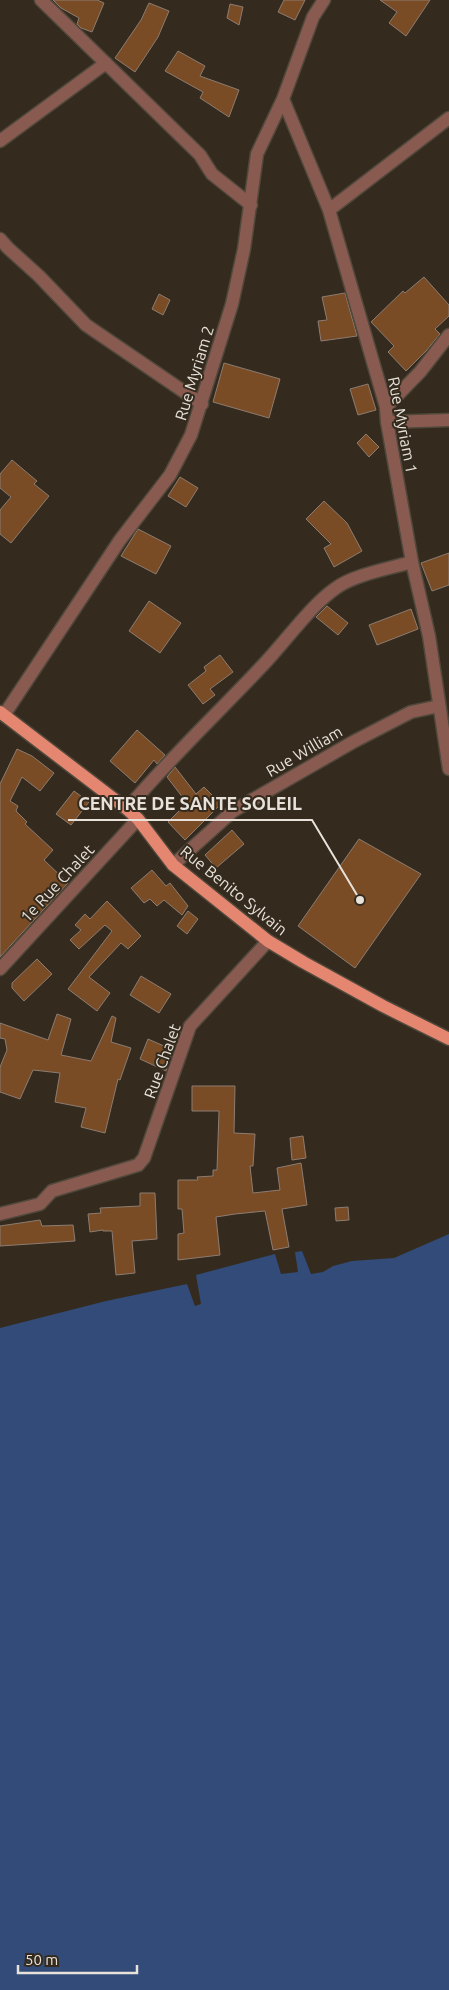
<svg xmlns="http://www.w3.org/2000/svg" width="449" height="1990" font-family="Ubuntu,sans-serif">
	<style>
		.water { fill: #324b78 }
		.building { fill: #7a4c26; stroke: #8c7c71 }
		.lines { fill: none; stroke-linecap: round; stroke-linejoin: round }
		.minor-casing { stroke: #51483c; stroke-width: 15 }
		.major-casing { stroke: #51483c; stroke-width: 15 }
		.minor { stroke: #895b50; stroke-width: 12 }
		.major { stroke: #e58770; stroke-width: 12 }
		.labels { text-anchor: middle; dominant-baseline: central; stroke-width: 4; stroke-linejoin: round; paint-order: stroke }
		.street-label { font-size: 16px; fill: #e8e2da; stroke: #342b1e }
		.leader { fill: none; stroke: #e8e2da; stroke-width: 2 }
		.callout-dot { fill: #e8e2da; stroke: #342b1e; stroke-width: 2 }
		.callout-label { font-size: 18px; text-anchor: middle; font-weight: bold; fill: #e8e2da; stroke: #342b1e; stroke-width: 4; stroke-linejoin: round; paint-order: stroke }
	</style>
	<rect width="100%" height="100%" fill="#342b1e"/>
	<!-- water -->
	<path class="water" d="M 449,1234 L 449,1990 L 0,1990 L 0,1328 L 106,1301 L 187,1284 L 195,1306 L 201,1304 L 196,1275 L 275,1254 L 281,1274 L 298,1272 L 295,1252 L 302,1251 L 311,1274 L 323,1272 L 333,1266 L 352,1261 L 394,1258 Z"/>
	<!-- building -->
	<path class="building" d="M 53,0 L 97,0 L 104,3 L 92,32 L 81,28 L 77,24 L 79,18 L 61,8 Z
		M 284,0 L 305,0 L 295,20 L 278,12 Z
		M 380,0 L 430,0 L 406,36 L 389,23 L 397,12 Z
		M 149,3 L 169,11 L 158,37 L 135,72 L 115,58 L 141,20 Z
		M 230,4 L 243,7 L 239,25 L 227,18 Z
		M 178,51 L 205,66 L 200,76 L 239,90 L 229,117 L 200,98 L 203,92 L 165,71 Z
		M 424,277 L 449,305 L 449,316 L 435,329 L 440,334 L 426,351 L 406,371 L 388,352 L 394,346 L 371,322 L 403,291 L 405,293 Z
		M 345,293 L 357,336 L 321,341 L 318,321 L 327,320 L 322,297 Z
		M 159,294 L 170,300 L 163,315 L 152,309 Z
		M 224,363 L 280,379 L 269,418 L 213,402 Z
		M 368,384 L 376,410 L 358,415 L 350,389 Z
		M 366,434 L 379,447 L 369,457 L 357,443 Z
		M 12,460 L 37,481 L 34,484 L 49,496 L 11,543 L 0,534 L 0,510 L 11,497 L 0,488 L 0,474 Z
		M 180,477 L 198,488 L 186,507 L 168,496 Z
		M 324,501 L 347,523 L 362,551 L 334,567 L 324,548 L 331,544 L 306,519 Z
		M 138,529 L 171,546 L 156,574 L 121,556 Z
		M 449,553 L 449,585 L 432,591 L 421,563 Z
		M 149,601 L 181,623 L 160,653 L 129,631 Z
		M 327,606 L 348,623 L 338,635 L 316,617 Z
		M 411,609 L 418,629 L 377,645 L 369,625 Z
		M 220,655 L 233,672 L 210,689 L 215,695 L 203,704 L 188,685 L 206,671 L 204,667 Z
		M 137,730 L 165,755 L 157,764 L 154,760 L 135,783 L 110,761 Z
		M 17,749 L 32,756 L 54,773 L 40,791 L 22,777 L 10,801 L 18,806 L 16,811 L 27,822 L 25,824 L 53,850 L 44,860 L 68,883 L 0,957 L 0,784 Z
		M 175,767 L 196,794 L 204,787 L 221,804 L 185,840 L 168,822 L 187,803 L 167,777 Z
		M 74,791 L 89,802 L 71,825 L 56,814 Z
		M 232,830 L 244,844 L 216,868 L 205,855 Z
		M 359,839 L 421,874 L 355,968 L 298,926 Z
		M 152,870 L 166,886 L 170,883 L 188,906 L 182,915 L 164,900 L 157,906 L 150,899 L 144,903 L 131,888 Z
		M 107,901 L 141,936 L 128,949 L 121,943 L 89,977 L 110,993 L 97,1011 L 68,989 L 112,931 L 105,925 L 79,949 L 70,940 L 81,930 L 75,925 L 85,914 L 90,919 Z
		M 188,911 L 198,919 L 187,934 L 177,926 Z
		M 37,959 L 52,974 L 24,1001 L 12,988 L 12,983 Z
		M 141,976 L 171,994 L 159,1013 L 130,995 Z
		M 57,1014 L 71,1019 L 61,1055 L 91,1061 L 112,1016 L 116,1018 L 111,1042 L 131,1048 L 120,1080 L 118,1079 L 105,1133 L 81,1127 L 86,1108 L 55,1102 L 60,1073 L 33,1070 L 20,1099 L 0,1092 L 0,1067 L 7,1050 L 5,1039 L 0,1038 L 0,1023 L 48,1040 Z
		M 148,1039 L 173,1050 L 166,1071 L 140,1059 Z
		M 192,1086 L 235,1086 L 234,1133 L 255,1134 L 253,1166 L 250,1166 L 253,1193 L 280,1190 L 277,1168 L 301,1163 L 307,1205 L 282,1209 L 289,1247 L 273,1250 L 265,1211 L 235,1214 L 216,1217 L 220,1255 L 178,1260 L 178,1234 L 184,1233 L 182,1209 L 178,1209 L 178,1180 L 198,1180 L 197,1177 L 213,1176 L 213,1170 L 217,1170 L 219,1111 L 192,1111 Z
		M 303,1136 L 306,1158 L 292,1160 L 290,1138 Z
		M 140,1193 L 155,1193 L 157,1239 L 132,1241 L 135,1273 L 116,1275 L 112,1231 L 103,1231 L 103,1230 L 90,1232 L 88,1214 L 101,1213 L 100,1208 L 140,1206 Z
		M 348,1207 L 349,1220 L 336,1221 L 335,1208 Z
		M 40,1220 L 42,1226 L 73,1225 L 75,1241 L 0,1246 L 0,1226 Z"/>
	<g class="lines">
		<defs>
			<path id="minor" d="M 41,0 L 200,155 L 212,174 L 251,205
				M 283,99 L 329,210 L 386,407 L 387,422 L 412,562 L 429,636 L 449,769
				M 0,141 L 106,63
				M 329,210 L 449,118
				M 0,239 L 8,248 L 39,276 L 86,325 L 202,404
				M 386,407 L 420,372 L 449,335
				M 387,422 L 449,420
				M 4,715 L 120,540 L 170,475 L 191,435 L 232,304 L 244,249 L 257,154 L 283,99 L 313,17 L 324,0
				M 127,809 C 170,758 218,713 263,665 C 285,642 311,605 336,588 C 353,575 391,568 412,562
				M 173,865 L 233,811 L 353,742 L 411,712 L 439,706
				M 0,969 L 138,819
				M 0,1214 L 40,1204 L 52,1191 L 138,1165 L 144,1158 L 190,1026 L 268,941"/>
			<path id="major" d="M 0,712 L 127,809 L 138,819 L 173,865 L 268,941 L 303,962 L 383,1006 L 449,1039"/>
		</defs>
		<!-- minor casing -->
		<use href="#minor" class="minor-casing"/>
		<!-- major casing -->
		<use href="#major" class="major-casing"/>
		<!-- minor -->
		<use href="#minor" class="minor"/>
		<!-- major -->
		<use href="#major" class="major"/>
	</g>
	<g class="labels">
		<!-- street labels -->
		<g class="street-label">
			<text transform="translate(194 373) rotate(-73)">Rue Myriam 2</text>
			<text transform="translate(403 425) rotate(79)">Rue Myriam 1</text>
			<text transform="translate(304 751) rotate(-30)">Rue William</text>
			<text transform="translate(57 883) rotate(-47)">1e Rue Chalet</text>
			<text transform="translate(234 890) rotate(39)">Rue Benito Sylvain</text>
			<text transform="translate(162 1061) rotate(-70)">Rue Chalet</text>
		</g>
	</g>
	<!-- callouts -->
	<path class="leader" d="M360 900L312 820H68"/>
	<circle class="callout-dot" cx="360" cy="900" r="5"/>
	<g class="callout-label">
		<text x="190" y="810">CENTRE DE SANTE SOLEIL</text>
	</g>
	<!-- scale -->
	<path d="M18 1965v8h119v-8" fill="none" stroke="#e8e2da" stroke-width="2.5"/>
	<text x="25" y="1965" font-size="15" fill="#e8e2da" stroke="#342b1e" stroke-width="4" paint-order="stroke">50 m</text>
</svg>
